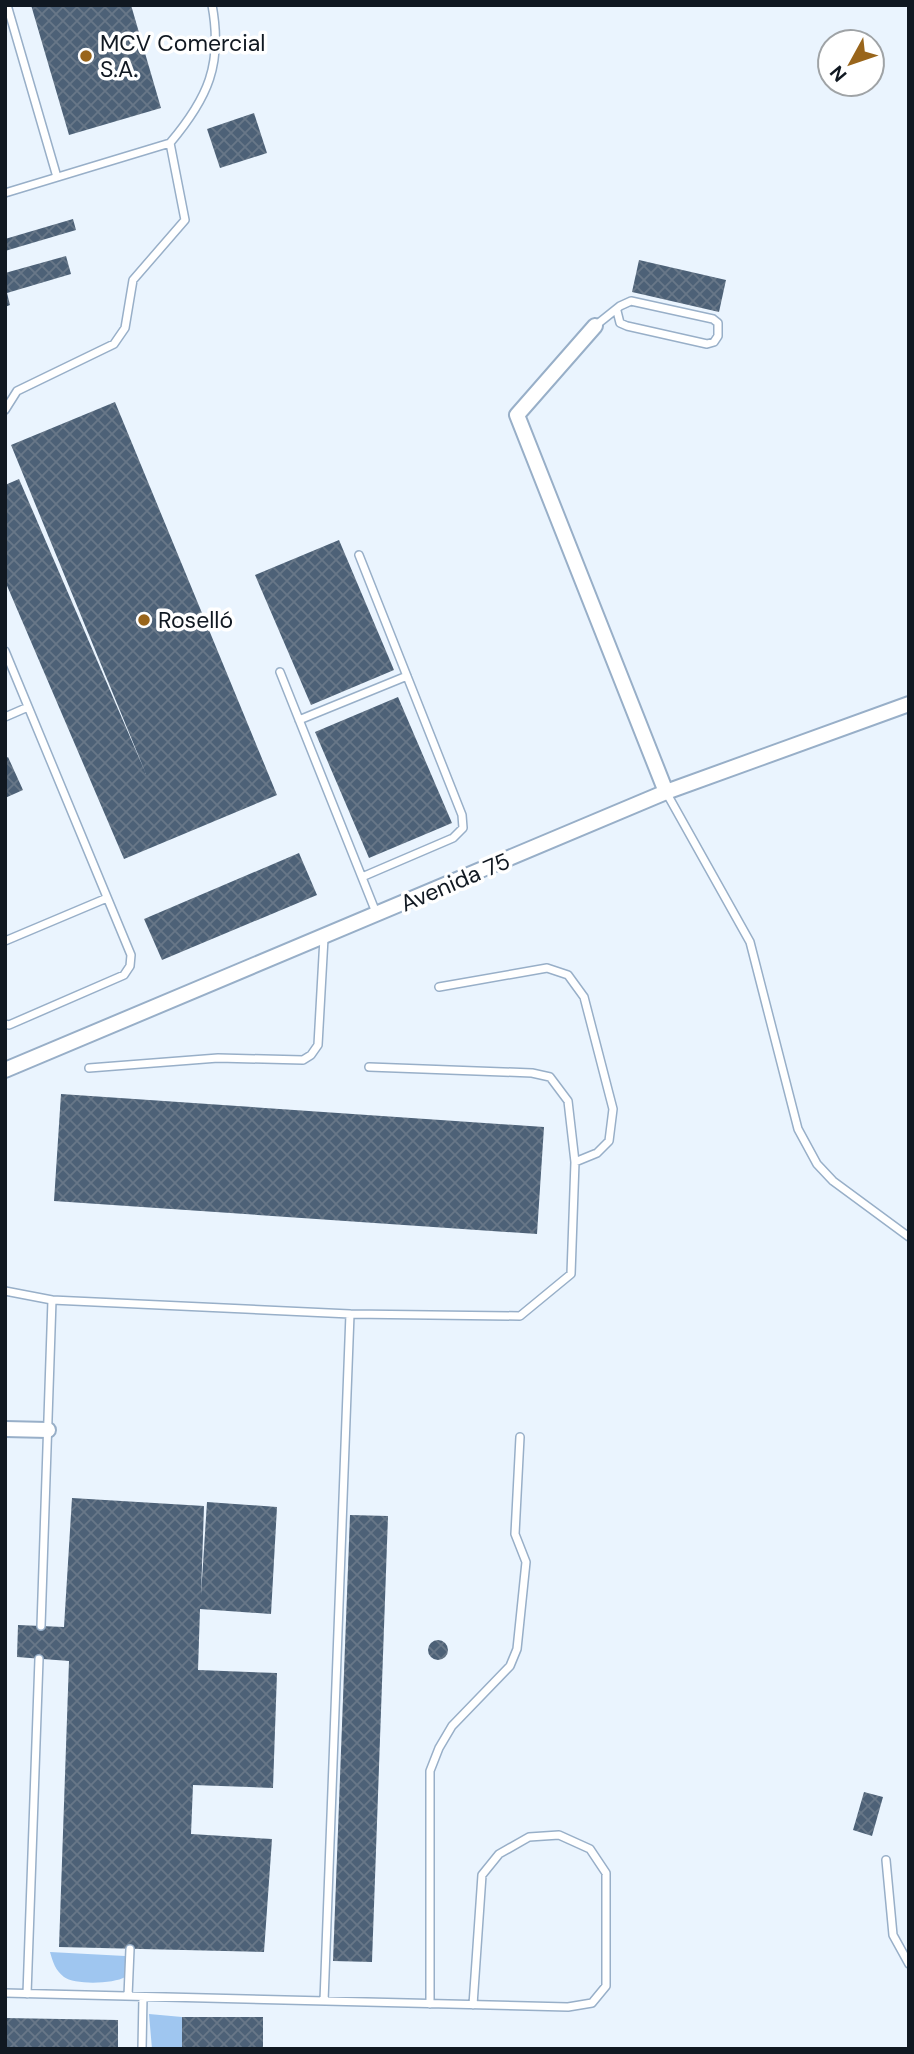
<svg xmlns="http://www.w3.org/2000/svg" width="914" height="2054" font-family="'DM Sans',sans-serif">
	<style>
		.grass { fill: #9fc6f0 }
		.building { fill: url(#building-cross-hatch) }
		.lines { fill: none; stroke-linecap: round; stroke-linejoin: round }
		.service-casing { stroke: #98afc8; stroke-width: 10 }
		.minor-casing { stroke: #98afc8; stroke-width: 18 }
		.service { stroke: #fff; stroke-width: 7 }
		.minor { stroke: #fff; stroke-width: 14 }
		.poi-dot { fill: #99651b; stroke: #fff; stroke-width: 2.5 }
		.labels { text-anchor: middle; dominant-baseline: central; stroke-width: 7; stroke-linejoin: round; paint-order: stroke }
		.poi-label { font-size: 23px; fill: #101821; stroke: #fff; text-anchor: start }
		.street-label { font-size: 23px; fill: #101821; stroke: #fff }
	</style>
	<defs>
		<pattern id="building-cross-hatch" width="8" height="8" patternUnits="userSpaceOnUse" patternTransform="scale(1.75)"><rect width="8" height="8" fill="#4d6177"/><path d="M0 0l8 8M0 8l8-8" fill="none" stroke="#687788"/></pattern>
	</defs>
	<rect width="100%" height="100%" fill="#eaf4fe"/>
	<!-- grass -->
	<path class="grass" d="M 50,1952 L 125,1956 L 125,1977 C 114,1984 74,1985 64,1977 C 55,1970 53,1962 50,1952 Z
		M 149,2014 L 182,2017 L 182,2049 L 152,2049 Z"/>
	<!-- building -->
	<path class="building" d="M 31,5 L 131,5 L 161,108 L 69,135 Z
		M 254,113 L 267,153 L 220,168 L 207,129 Z
		M 73,219 L 76,230 L 5,251 L 5,239 Z
		M 66,256 L 71,274 L 7,293 L 10,305 L 5,307 L 5,273 Z
		M 639,260 L 726,280 L 719,312 L 632,292 Z
		M 115,402 L 277,795 L 124,859 L 5,581 L 5,485 L 19,479 L 146,774 L 11,445 Z
		M 339,540 L 394,670 L 311,705 L 255,575 Z
		M 398,697 L 452,823 L 369,858 L 315,732 Z
		M 8,757 L 23,790 L 5,798 L 5,759 Z
		M 299,853 L 317,895 L 162,960 L 144,919 Z
		M 61,1094 L 544,1127 L 537,1234 L 54,1201 Z
		M 72,1498 L 204,1506 L 201,1595 L 207,1502 L 277,1507 L 271,1614 L 200,1609 L 198,1670 L 277,1673 L 273,1788 L 193,1785 L 191,1834 L 272,1839 L 264,1952 L 59,1947 L 69,1661 L 17,1657 L 18,1625 L 64,1627 Z
		M 350,1515 L 388,1516 L 372,1962 L 333,1961 Z
		M428 1650a10 10 0 1 1 20 0a10 10 0 1 1-20 0Z
		M 864,1792 L 883,1797 L 872,1836 L 853,1830 Z
		M 182,2017 L 263,2017 L 263,2049 L 182,2049 Z
		M 5,2018 L 118,2020 L 118,2049 L 5,2049 Z"/>
	<g class="lines">
		<defs>
			<path id="service" d="M 7,5 L 57,177
				M 5,193 L 170,143
				M 595,326 L 620,306 L 631,301 L 713,319 L 718,323 L 718,336 L 714,342 L 707,344 L 627,326 L 620,323 L 617,311
				M 5,410 L 17,391 L 114,344 L 125,328 L 133,280 L 185,220 L 170,143 C 208,98 223,64 212,5
				M 359,555 L 462,815 L 463,828 L 453,838 L 362,877
				M 5,651 L 131,955 L 130,966 L 124,975 L 9,1025 L 5,1024
				M 280,672 L 377,915
				M 5,717 L 28,707
				M 299,720 L 407,676
				M 666,792 L 750,942 L 798,1129 L 817,1164 L 833,1181 L 909,1237
				M 5,941 L 107,898
				M 439,987 L 547,968 L 568,975 L 584,997 L 613,1109 L 609,1141 L 597,1153 L 575,1162
				M 89,1068 L 218,1058 L 303,1060 L 311,1055 L 318,1045 L 324,938
				M 5,1291 L 52,1300
				M 350,1314 L 520,1316 L 571,1274 L 575,1162 L 568,1101 L 550,1077 L 532,1073 L 369,1067
				M 41,1626 L 52,1300 L 350,1314 L 324,2001
				M 886,1860 L 893,1935 L 909,1964
				M 5,1993 L 568,2007 L 592,2003 L 606,1986 L 606,1873 L 590,1849 L 559,1835 L 529,1837 L 499,1854 L 482,1875 L 473,2005
				M 27,1994 L 39,1659
				M 128,1996 L 130,1949
				M 430,2004 L 430,1771 L 439,1748 L 452,1726 L 510,1666 L 517,1649 L 526,1562 L 515,1534 L 520,1437
				M 142,2049 L 143,1997"/>
			<path id="minor" d="M 595,326 L 517,415 L 666,792
				M 5,1070 L 666,792 L 909,704
				M 5,1429 L 48,1430"/>
		</defs>
		<!-- service casing -->
		<use href="#service" class="service-casing"/>
		<!-- minor casing -->
		<use href="#minor" class="minor-casing"/>
		<!-- service -->
		<use href="#service" class="service"/>
		<!-- minor -->
		<use href="#minor" class="minor"/>
	</g>
	<!-- markers -->
	<g class="poi-dot">
		<circle cx="86" cy="56" r="7"/>
		<circle cx="144" cy="620" r="7"/>
	</g>
	<g class="labels">
		<!-- poi labels -->
		<g class="poi-label">
			<text x="100" y="43">MCV Comercial<tspan x="100" dy="26">S.A.</tspan></text>
			<text x="158" y="620">Roselló</text>
		</g>
		<!-- street labels -->
		<g class="street-label">
			<text transform="translate(455 882) rotate(-23)">Avenida 75</text>
		</g>
	</g>
	<!-- border -->
	<rect width="914" height="2054" fill="none" stroke="#101821" stroke-width="14"/>
	<!-- north arrow -->
	<g transform="translate(851 63) rotate(230)"><circle r="33" fill="#ffffff" stroke="#9fa3a6" stroke-width="2"/>
	<path d="M0-5L12 26L0 18L-12 26Z" fill="#99651b"/>
	<text y="-10" font-size="19" font-weight="bold" text-anchor="middle" fill="#101821">N</text>
	</g>
</svg>
